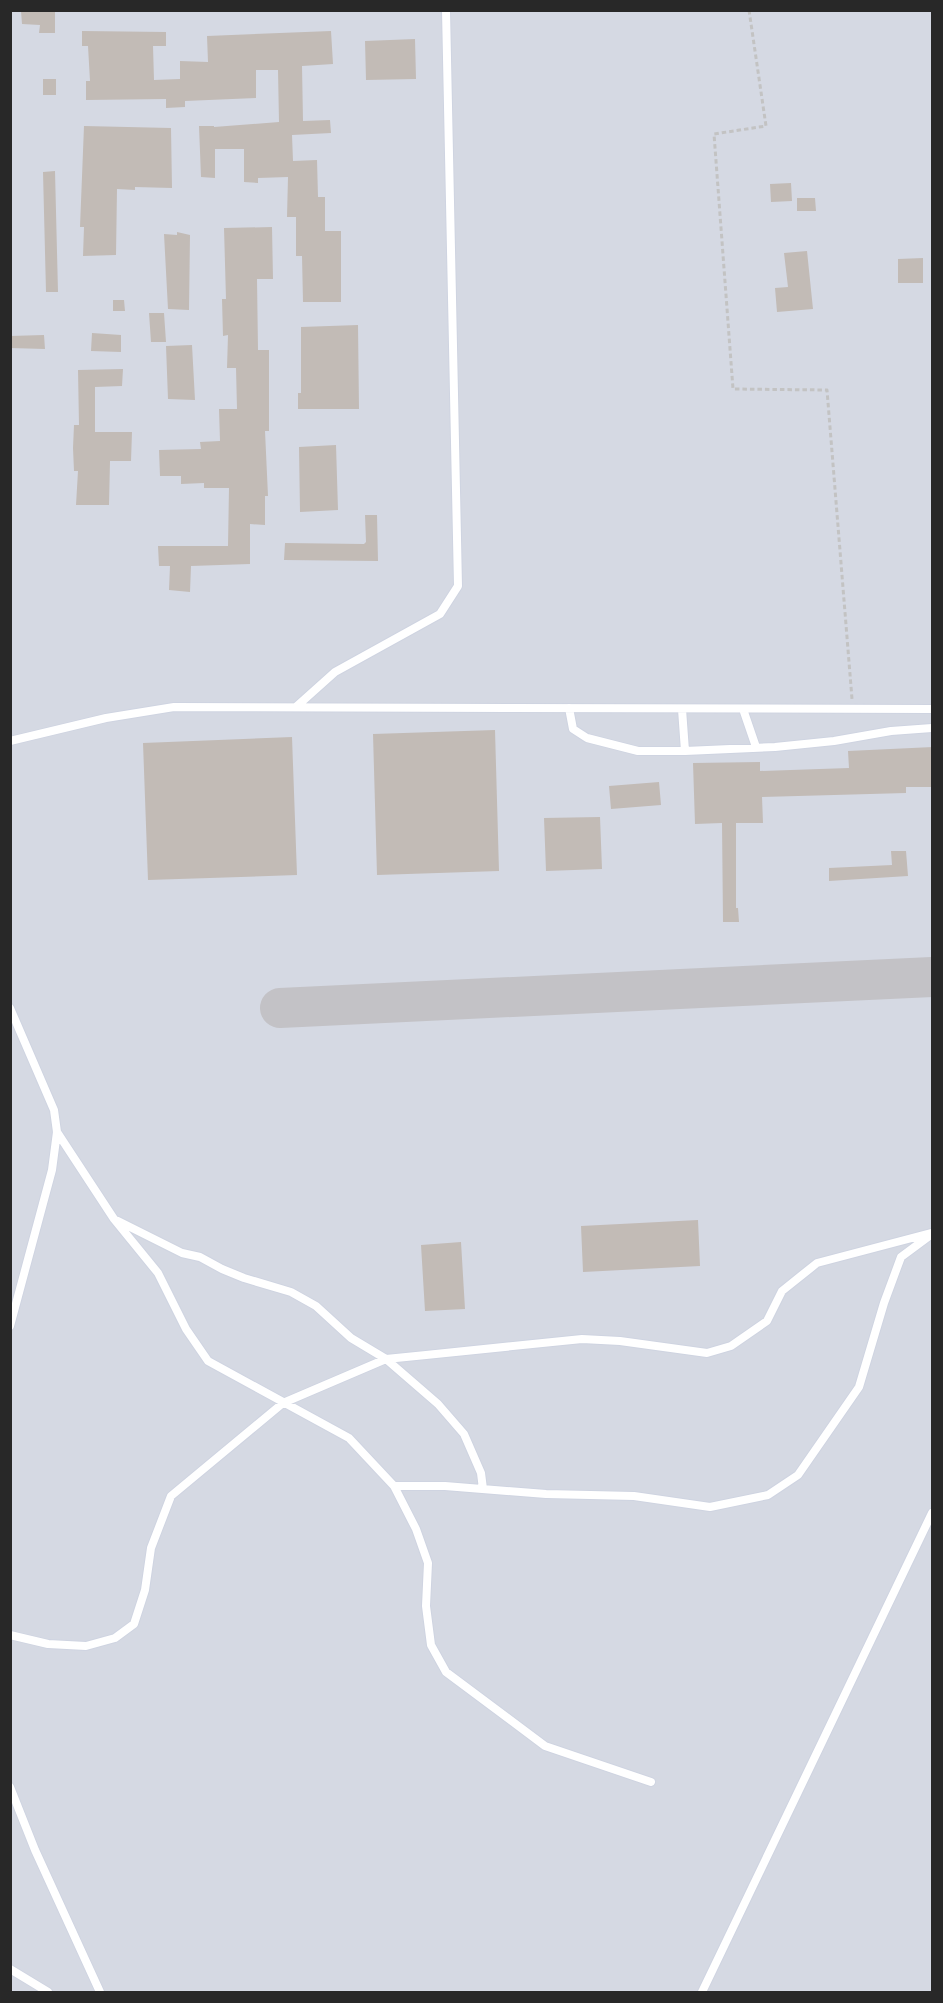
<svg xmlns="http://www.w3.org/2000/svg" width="943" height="2003" font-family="Rubik,sans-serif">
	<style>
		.airport { fill: #d5d9e3 }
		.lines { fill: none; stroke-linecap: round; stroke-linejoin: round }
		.taxiway { stroke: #c3c2c6; stroke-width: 40 }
		.building { fill: #c2bbb6 }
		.service-casing { stroke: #cfd4e1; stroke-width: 10 }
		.path { stroke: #c3c3c3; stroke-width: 3; stroke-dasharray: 4.5 3; stroke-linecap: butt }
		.service { stroke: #fff; stroke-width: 8 }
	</style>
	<rect width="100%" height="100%" fill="#eae1d9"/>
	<!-- airport -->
	<path class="airport" d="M 11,11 L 932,11 L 932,1992 L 11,1992 Z"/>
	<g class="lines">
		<!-- taxiway -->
		<path class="taxiway" d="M 280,1008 L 932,977"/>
	</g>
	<!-- building -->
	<path class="building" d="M 40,10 L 55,10 L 55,33 L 39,33 L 40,25 L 22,24 L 21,11 L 40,12 Z
		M 82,31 L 166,32 L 166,46 L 153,46 L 154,80 L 180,79 L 180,61 L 208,62 L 207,36 L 331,31 L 333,64 L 302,66 L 303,121 L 330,120 L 331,133 L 292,135 L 293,161 L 317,160 L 318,197 L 325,197 L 325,231 L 341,231 L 341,302 L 303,302 L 302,256 L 296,256 L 296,217 L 287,217 L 288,177 L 258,178 L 258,183 L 244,182 L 244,149 L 215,149 L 215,178 L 201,177 L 199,126 L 214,126 L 214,127 L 279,122 L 278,70 L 256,70 L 256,98 L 185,101 L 185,107 L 166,108 L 166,99 L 86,100 L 86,81 L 90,81 L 88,46 L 82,46 Z
		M 415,39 L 416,79 L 366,80 L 365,41 Z
		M 43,79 L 56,79 L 56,95 L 43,95 Z
		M 84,126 L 171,128 L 172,188 L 135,187 L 135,190 L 117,189 L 116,255 L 83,256 L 84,227 L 80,227 Z
		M 55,171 L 58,292 L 46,292 L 43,172 Z
		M 791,183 L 792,201 L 771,202 L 770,184 Z
		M 797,198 L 815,198 L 816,211 L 797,211 Z
		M 272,227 L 273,279 L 257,279 L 258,350 L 269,350 L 269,431 L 265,431 L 268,496 L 265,496 L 265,525 L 250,524 L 250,564 L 191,566 L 190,592 L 169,590 L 170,566 L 159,566 L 158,546 L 228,546 L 229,488 L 204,488 L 204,483 L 181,484 L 181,476 L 160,476 L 159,450 L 201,449 L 200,442 L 220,441 L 219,409 L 237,409 L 236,368 L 227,368 L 228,335 L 223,336 L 222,299 L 226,299 L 224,228 Z
		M 177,232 L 190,235 L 189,310 L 168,309 L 164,234 L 177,235 Z
		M 807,251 L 813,309 L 777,312 L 775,288 L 788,287 L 784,253 Z
		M 923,258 L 923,283 L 898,283 L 898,259 Z
		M 113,300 L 124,300 L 125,311 L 113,311 Z
		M 149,313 L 164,313 L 166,342 L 151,342 Z
		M 358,325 L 359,409 L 298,409 L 298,393 L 301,393 L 301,327 Z
		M 92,333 L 121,335 L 121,352 L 91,351 Z
		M 44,335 L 45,349 L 10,348 L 10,336 Z
		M 192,345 L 195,400 L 168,399 L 166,346 Z
		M 123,369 L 122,386 L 95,387 L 95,432 L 132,432 L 131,461 L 110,461 L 109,505 L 76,505 L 78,471 L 74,471 L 73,448 L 74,425 L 79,425 L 78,370 Z
		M 336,445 L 338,510 L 300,512 L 299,447 Z
		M 365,515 L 377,515 L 378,561 L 284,560 L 285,543 L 364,544 L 366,542 Z
		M 495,730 L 499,871 L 377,875 L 373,734 Z
		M 292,737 L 297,875 L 148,880 L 143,743 Z
		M 933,747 L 933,787 L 906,787 L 906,793 L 762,797 L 763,823 L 736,823 L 736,908 L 738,908 L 739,922 L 723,922 L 722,823 L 695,824 L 693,763 L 760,762 L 760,771 L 849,768 L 848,751 Z
		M 659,782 L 661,805 L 611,809 L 609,786 Z
		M 600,817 L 602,869 L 546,871 L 544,818 Z
		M 891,851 L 906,851 L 908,876 L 829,881 L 829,868 L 892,865 Z
		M 698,1220 L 700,1266 L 583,1272 L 581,1226 Z
		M 461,1242 L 465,1309 L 425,1311 L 421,1245 Z"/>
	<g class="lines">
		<defs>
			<path id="service" d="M 297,706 L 335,672 L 440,614 L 458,586 L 446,10
				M 569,708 L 573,729 L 587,738 L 638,751 L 685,751 L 775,747 L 834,741 L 891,731 L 932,728
				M 682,709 L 685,751
				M 743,709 L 756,747
				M 10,741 L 106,718 L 174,707 L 932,709
				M 10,1008 L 54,1110 L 57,1132 L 52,1170 L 10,1326
				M 57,1132 L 114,1219 L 158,1273 L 186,1329 L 208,1361 L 349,1438 L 394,1486 L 445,1486 L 546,1494 L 634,1496 L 710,1507 L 768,1495 L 798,1475 L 859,1387 L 884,1303 L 901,1257 L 932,1234
				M 118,1221 L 182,1253 L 200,1257 L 222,1269 L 244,1278 L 291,1292 L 316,1306 L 351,1338 L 386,1359 L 438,1404 L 464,1434 L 481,1473 L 483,1489
				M 394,1486 L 416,1529 L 428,1563 L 426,1606 L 431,1645 L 446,1672 L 545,1746 L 651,1782
				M 10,1635 L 48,1644 L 86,1646 L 115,1638 L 134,1624 L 145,1590 L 151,1548 L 171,1496 L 283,1403 L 386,1359 L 426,1355 L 582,1339 L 620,1341 L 707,1353 L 731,1346 L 767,1321 L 782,1291 L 817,1263 L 931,1233
				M 10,1787 L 35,1850 L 100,1992
				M 10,1969 L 48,1992
				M 702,1992 L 932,1513"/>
		</defs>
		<!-- service casing -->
		<use href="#service" class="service-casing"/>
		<!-- path -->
		<path class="path" d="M 749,10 L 766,126 L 714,134 L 733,389 L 827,390 L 852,699"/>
		<!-- service -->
		<use href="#service" class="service"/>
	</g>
	<!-- border -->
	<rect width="943" height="2003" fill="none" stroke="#282828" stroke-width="24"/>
</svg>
